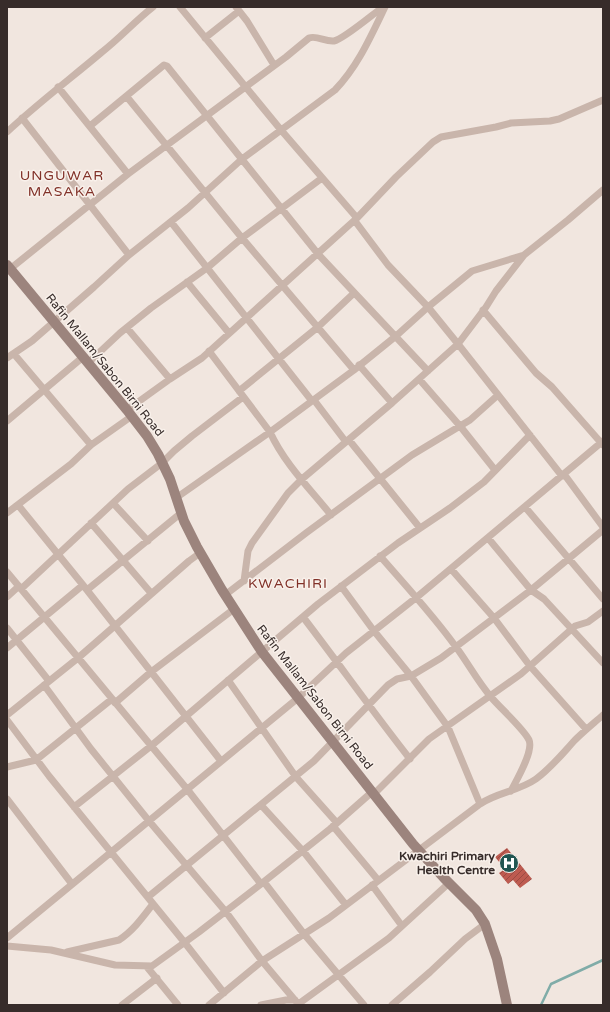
<svg xmlns="http://www.w3.org/2000/svg" width="610" height="1012" font-family="'Varela Round',sans-serif">
	<style>
		.lines { fill: none; stroke-linecap: round; stroke-linejoin: round }
		.stream { stroke: #80aca8; stroke-width: 2.5 }
		.building { fill: url(#building-hatch) }
		.street { stroke: #c9b5ab; stroke-width: 7 }
		.secondary { stroke: #9c847d; stroke-width: 10 }
		.labels { text-anchor: middle; dominant-baseline: central; stroke-width: 3; stroke-linejoin: round; paint-order: stroke }
		.street-label { font-size: 12px; fill: #372c2a; stroke: #f9f1eb }
		.poi-label { font-size: 12px; font-weight: bold; fill: #372c2a; stroke: #f9f1eb; text-anchor: end }
		.quarter-label { font-size: 14px; letter-spacing: 1px; fill: #813128; stroke: #f9f1eb }
	</style>
	<defs>
		<pattern id="building-hatch" width="6" height="6" patternUnits="userSpaceOnUse"><rect width="6" height="6" fill="#be5b50"/><path d="M-1 1l2-2M0 6l6-6M5 7l2-2" fill="none" stroke="#9b4b43"/></pattern>
	</defs>
	<rect width="100%" height="100%" fill="#f1e6df"/>
	<g class="lines">
		<!-- stream -->
		<path class="stream" d="M 541,1005 L 551,984 L 603,960"/>
	</g>
	<!-- building -->
	<path class="building" d="M 507,848 L 532,879 L 520,888 L 513,880 L 508,884 L 499,873 L 505,869 L 495,857 Z"/>
	<g class="lines">
		<!-- street -->
		<path class="street" d="M 180,7 L 281,130 L 357,218
			M 236,7 L 247,21 L 274,65
			M 205,38 L 239,11
			M 58,87 L 128,174
			M 127,97 L 242,238 L 354,370
			M 22,118 L 129,255
			M 90,126 L 164,65 L 167,66 L 318,254 L 428,371
			M 7,132 C 37,104 70,79 102,52 C 120,38 135,21 153,7
			M 355,221 L 388,265 L 428,307 L 458,344 L 562,476
			M 171,222 L 312,401
			M 10,269 L 128,174 L 286,57 L 309,38 C 317,35 325,42 334,41 C 344,39 373,14 383,7
			M 187,282 L 229,333
			M 483,310 L 536,373 L 552,387 L 603,445
			M 127,328 L 170,379
			M 209,351 L 270,432 C 284,463 310,489 331,515
			M 14,354 L 91,445
			M 7,358 L 32,341 L 94,287 L 129,255 L 188,208 L 242,159 L 335,90 C 358,66 371,36 385,7
			M 88,363 L 120,333 L 151,308 L 207,268 L 242,238 L 322,178
			M 359,365 L 392,403
			M 419,379 L 460,426 L 495,470
			M 239,391 L 318,327 L 354,293
			M 314,400 L 346,442
			M 127,410 L 170,379 L 202,358 L 357,218 L 396,177 L 433,142 L 441,137 L 496,127 L 511,123 L 550,121 L 559,119 L 603,100
			M 7,421 L 83,357
			M 349,440 L 420,528
			M 564,474 L 603,527
			M 176,498 L 270,432 L 354,370 L 396,336 L 428,307 L 472,271 L 524,255
			M 113,503 L 148,541
			M 18,505 L 83,585 L 221,761
			M 525,507 L 603,599
			M 7,513 L 71,464 L 91,445 L 132,416
			M 91,523 L 151,593
			M 488,538 L 531,590 L 544,599 L 603,663
			M 380,556 C 406,586 433,615 456,647 C 468,663 478,682 491,697 C 500,708 524,729 529,740 C 534,751 516,781 511,791
			M 451,569 L 494,618 L 530,666 L 586,729
			M 7,572 L 187,789 L 261,884
			M 244,581 L 248,551 L 252,543 L 288,493 L 302,479 L 392,403 L 458,344 L 486,307 L 496,291 L 524,255 L 568,220 L 603,190
			M 341,586 L 374,631 L 411,676 L 448,727 L 480,804
			M 21,589 L 128,489 L 162,463 L 174,451 L 192,436 L 243,397
			M 87,590 L 181,513
			M 225,595 L 306,533 L 412,455 L 470,420 L 498,395
			M 7,597 L 19,586
			M 303,617 C 339,664 373,712 410,759
			M 7,628 L 49,681
			M 7,648 L 83,585
			M 228,680 L 296,777 L 337,823
			M 44,685 L 91,749 L 149,821 L 226,912 L 262,961 L 299,1005
			M 115,703 L 151,672 L 234,609
			M 7,715 L 78,658 L 189,561 L 200,553
			M 7,720 L 49,776 L 185,943 L 224,993
			M 7,767 L 36,760 L 112,699
			M 374,794 L 429,739 L 521,674 L 575,626 L 588,622 L 603,611
			M 7,799 L 72,884
			M 261,805 L 303,851 L 346,905
			M 74,807 L 151,746 L 318,604 L 398,543 L 450,508 L 484,482 L 530,435
			M 333,826 L 378,880
			M 264,882 L 304,934 L 364,1005
			M 372,885 L 402,926
			M 148,897 L 314,761 L 388,685 L 397,679 L 411,676 L 441,658 L 531,590 L 603,530
			M 7,938 L 298,698 L 346,653 L 417,597 L 603,441
			M 7,946 L 51,950 L 115,965 L 152,966 L 199,932 L 261,884 L 330,829 L 372,792
			M 67,952 L 119,940 C 133,931 143,917 153,904
			M 147,967 L 178,1005
			M 122,1005 L 157,978
			M 209,1005 L 262,961 L 329,918 L 480,804 C 498,792 519,791 536,779 C 551,768 563,753 575,740 C 584,731 594,723 603,715
			M 261,1005 L 286,1000 L 295,1000
			M 297,1005 L 389,938 L 449,883
			M 392,1005 L 430,972 L 465,939 L 485,924"/>
		<!-- secondary -->
		<path class="secondary" d="M 7,265 L 127,410 L 147,436 L 158,454 L 170,479 L 184,521 L 197,547 L 222,590 L 262,652 L 413,844 L 444,878 L 476,910 L 485,924 L 497,959 L 507,1005"/>
	</g>
	<!-- icons -->
	<defs>
		<symbol id="hospital-disc" viewBox="-11 -11 22 22"><circle r="9.5" fill="#225652" stroke="#f9f1eb"/><path d="M-5-5h3v3.5h4V-5h3V5h-3V1.5h-4V5h-3Z" fill="#fff"/></symbol>
	</defs>
	<g fill-rule="evenodd">
		<use href="#hospital-disc" x="498" y="852" width="22" height="22"/>
	</g>
	<g class="labels">
		<!-- street labels -->
		<g class="street-label">
			<text transform="translate(105 365) rotate(51)">Rafin Mallam/Sabon Birni Road</text>
			<text transform="translate(315 697) rotate(52)">Rafin Mallam/Sabon Birni Road</text>
		</g>
		<!-- poi labels -->
		<g class="poi-label">
			<text x="495" y="856">Kwachiri Primary<tspan x="495" dy="14">Health Centre</tspan></text>
		</g>
		<!-- quarter labels -->
		<g class="quarter-label">
			<text x="62" y="175">UNGUWAR<tspan x="62" dy="16">MASAKA</tspan></text>
			<text x="288" y="583">KWACHIRI</text>
		</g>
	</g>
	<!-- border -->
	<rect width="610" height="1012" fill="none" stroke="#372c2a" stroke-width="16"/>
</svg>
